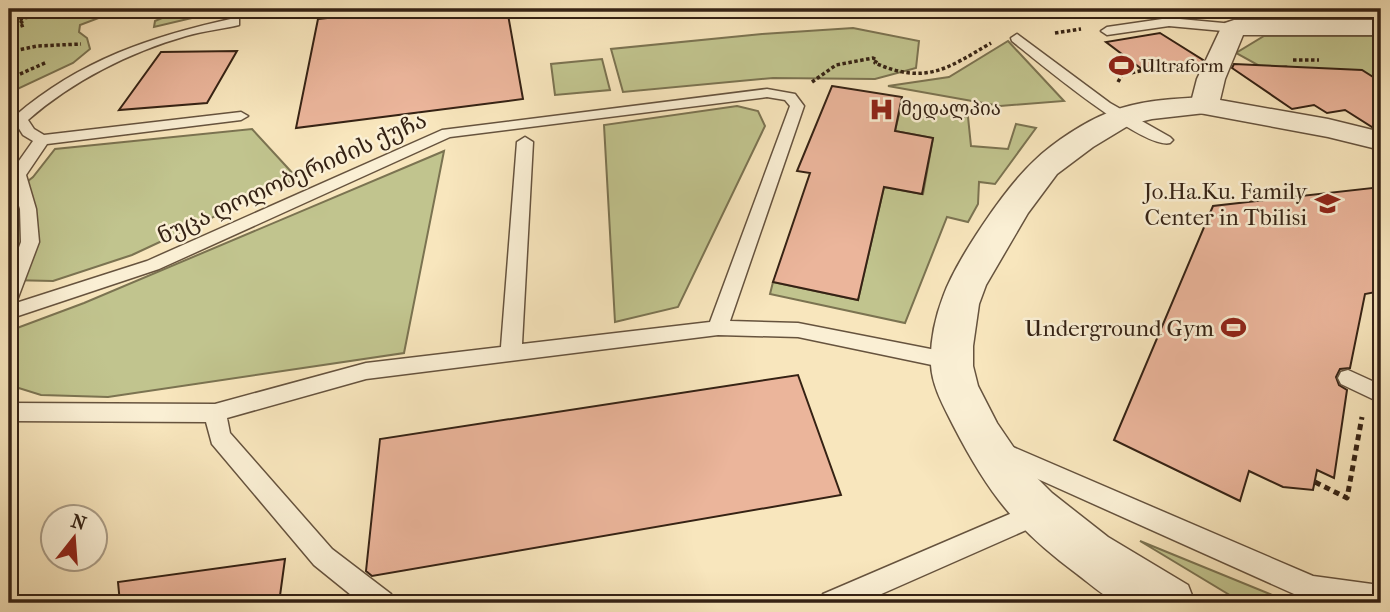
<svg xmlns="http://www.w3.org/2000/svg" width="1390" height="612" font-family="'IM FELL French Canon','Noto Serif Georgian',serif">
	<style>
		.green { fill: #c1c48e; stroke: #7b7351; stroke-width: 2 }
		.building { fill: #ebb59b; stroke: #352214; stroke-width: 2 }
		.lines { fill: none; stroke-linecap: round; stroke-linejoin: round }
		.service-casing { stroke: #66533e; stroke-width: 3 }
		.minor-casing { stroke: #66533e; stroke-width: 3 }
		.tertiary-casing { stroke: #66533e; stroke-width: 3 }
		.path-far2 { stroke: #352214; stroke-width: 3.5; stroke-dasharray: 3.5 2.5; stroke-linecap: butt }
		.path-far1 { stroke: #352214; stroke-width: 4.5; stroke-dasharray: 5 3.5; stroke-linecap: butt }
		.path { stroke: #352214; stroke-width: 5; stroke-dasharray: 6 4.5; stroke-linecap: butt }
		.service { fill: #faefd4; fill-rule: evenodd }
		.minor { fill: #faefd4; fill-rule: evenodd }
		.tertiary { fill: #faefd4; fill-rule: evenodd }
		.labels { text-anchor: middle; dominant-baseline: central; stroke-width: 5; stroke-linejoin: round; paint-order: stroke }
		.far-poi-label { font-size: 19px; fill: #352214; stroke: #faefd4; text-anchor: start }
		.street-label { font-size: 23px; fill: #352214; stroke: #faefd4 }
		.poi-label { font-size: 23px; fill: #352214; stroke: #faefd4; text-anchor: end }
	</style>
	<rect width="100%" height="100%" fill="#f8e6bd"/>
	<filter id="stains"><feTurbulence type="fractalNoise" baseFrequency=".00286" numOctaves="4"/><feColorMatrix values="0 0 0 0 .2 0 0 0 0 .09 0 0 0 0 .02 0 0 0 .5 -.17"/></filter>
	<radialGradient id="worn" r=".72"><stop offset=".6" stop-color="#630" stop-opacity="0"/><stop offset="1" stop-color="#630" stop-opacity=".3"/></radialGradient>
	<!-- green -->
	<path class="green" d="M 9,9 L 102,9 L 106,11 L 104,16 L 80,25 L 79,32 L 87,38 L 90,49 L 73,63 L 9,93 Z
		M 183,9 L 230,9 L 154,27 L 155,21 Z
		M 853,28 L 919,41 L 916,68 L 875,79 L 773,78 L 623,92 L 611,49 L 762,34 Z
		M 1264,36 L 1381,36 L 1381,76 L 1305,78 L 1286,66 L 1265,69 L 1236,53 Z
		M 1008,41 L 1064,101 L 1000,106 L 888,86 L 949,77 Z
		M 602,59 L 610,90 L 555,95 L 551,64 Z
		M 737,106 L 758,111 L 765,126 L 678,307 L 615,322 L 604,125 Z
		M 900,110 L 968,117 L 971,146 L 1008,149 L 1016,124 L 1036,128 L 995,184 L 979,182 L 978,204 L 968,222 L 947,217 L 905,323 L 770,294 L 773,282 L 858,300 L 884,187 L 923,194 L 933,138 L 895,131 Z
		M 252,129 L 297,178 L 132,255 L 53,281 L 9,280 L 9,196 L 33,177 L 55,149 Z
		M 444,151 L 404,353 L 108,397 L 41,395 L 9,385 L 9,331 L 84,303 Z
		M 1140,541 L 1292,603 L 1243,603 Z"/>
	<!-- building -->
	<path class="building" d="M 412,9 L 507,9 L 523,99 L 296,128 L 318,19 Z
		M 1160,33 L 1203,60 L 1202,63 L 1147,73 L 1106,42 Z
		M 237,51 L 207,103 L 119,110 L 161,52 Z
		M 1234,64 L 1362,70 L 1381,82 L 1381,129 L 1372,127 L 1345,110 L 1327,113 L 1314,105 L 1292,109 L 1232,68 Z
		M 832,86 L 902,97 L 895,131 L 933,138 L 922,194 L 884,187 L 858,300 L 773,282 L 810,173 L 797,171 Z
		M 1381,187 L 1381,291 L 1365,294 L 1350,368 L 1340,369 L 1336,377 L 1339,385 L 1347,390 L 1334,478 L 1317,470 L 1313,490 L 1283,487 L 1249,471 L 1240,501 L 1114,440 L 1213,206 Z
		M 798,375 L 841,495 L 372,576 L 366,571 L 380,439 Z
		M 285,559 L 279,603 L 120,603 L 118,582 Z"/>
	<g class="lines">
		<defs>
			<path id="service" d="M 235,18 L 239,19 L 239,25 C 222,29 203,31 186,36 C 130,52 72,81 28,120 L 34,129 L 44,135 L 241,112 L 248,116 L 241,120 L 47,144 L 26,175 L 36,209 L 39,242 L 16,303 L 147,261 L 442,130 L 767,89 L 795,94 L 804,106 L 730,321 L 798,323 L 951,353 L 958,355 L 961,361 L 958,367 L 951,369 L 798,337 L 718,335 L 366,379 L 227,418 L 230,433 L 332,549 L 391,594 L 395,603 L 361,603 L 314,565 L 212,444 L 206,422 L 9,421 L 9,403 L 215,404 L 366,363 L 501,347 L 517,142 L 525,137 L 533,142 L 522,344 L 710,322 L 790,106 L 785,100 L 767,97 L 450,137 L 159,269 L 9,319 L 9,274 L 21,242 L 20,209 L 13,186 L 9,187 L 9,175 L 33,141 L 23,135 L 13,119 L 15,116 C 80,60 152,36 235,18 Z
				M 1169,18 L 1234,24 L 1240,28 L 1234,32 L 1169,26 L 1107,35 L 1101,31 L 1107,27 Z
				M 1017,34 L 1110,103 L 1170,137 L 1173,140 L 1170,143 C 1143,150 1037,61 1012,41 L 1011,38 Z
				M 1348,370 L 1381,385 L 1381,403 L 1341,384 L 1338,378 L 1341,372 Z
				M 999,441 L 1313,576 L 1372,584 L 1381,580 L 1381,603 L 1324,603 L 1303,598 L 991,458 L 988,451 L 991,444 Z
				M 1040,501 L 1049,504 L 1052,512 L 1049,520 L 861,603 L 819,603 L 823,594 Z"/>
			<path id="minor" d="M 1234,20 L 1381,20 L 1381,35 L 1243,35 L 1225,79 L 1220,100 L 1328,119 L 1381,132 L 1381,150 L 1328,137 L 1194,112 L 1190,106 L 1197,79 L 1221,28 L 1225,23 Z"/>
			<path id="tertiary" d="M 1204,97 L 1214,100 L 1218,106 L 1214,112 L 1152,119 L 1131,124 L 1093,147 L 1057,174 L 1028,213 L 986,285 L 979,304 L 973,346 L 973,366 L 978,386 L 997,423 L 1029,470 L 1052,493 L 1108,537 L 1188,585 L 1195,603 C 1181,604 1127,607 1116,602 C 1102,595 1089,583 1077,574 C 1015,528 988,493 953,425 C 944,407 932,386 931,365 C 930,343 935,318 943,297 C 956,260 1005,188 1034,161 C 1054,142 1084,122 1110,112 C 1140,100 1172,99 1204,97 Z"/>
		</defs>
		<!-- service casing -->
		<use href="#service" class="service-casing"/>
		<!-- minor casing -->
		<use href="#minor" class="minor-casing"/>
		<!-- tertiary casing -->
		<use href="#tertiary" class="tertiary-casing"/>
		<!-- path-far2 -->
		<path class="path-far2" d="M 9,9 L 16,9
			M 259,16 L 330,9
			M 9,30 L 24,25 L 19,19 L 52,12 L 48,9
			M 1055,33 L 1081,29
			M 9,40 L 13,41 L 13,52
			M 9,52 L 37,46 L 81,44
			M 1293,60 L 1319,60
			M 9,79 L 47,62
			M 812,82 L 836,65 L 873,58 L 877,60 L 875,63 C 925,85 947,69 991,43
			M 1118,82 L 1122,75 L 1144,70"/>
		<!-- path-far1 -->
		<path class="path-far1" d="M 1378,353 L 1381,345"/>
		<!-- path -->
		<path class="path" d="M 1376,358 L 1379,351
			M 1315,482 L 1347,498 L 1362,417"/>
		<!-- service -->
		<use href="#service" class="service"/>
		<!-- minor -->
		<use href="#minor" class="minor"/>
		<!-- tertiary -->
		<use href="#tertiary" class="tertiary"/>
	</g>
	<!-- icons -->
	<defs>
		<symbol id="stadium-bare" viewBox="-9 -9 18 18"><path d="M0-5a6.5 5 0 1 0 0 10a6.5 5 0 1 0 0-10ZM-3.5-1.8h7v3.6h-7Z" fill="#8f2418" stroke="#faefd4" stroke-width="2.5" paint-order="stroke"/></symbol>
		<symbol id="hospital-bare" viewBox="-9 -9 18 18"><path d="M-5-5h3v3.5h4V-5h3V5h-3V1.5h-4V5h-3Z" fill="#8f2418" stroke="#faefd4" stroke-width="2.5" paint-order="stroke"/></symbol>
		<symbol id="school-bare" viewBox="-9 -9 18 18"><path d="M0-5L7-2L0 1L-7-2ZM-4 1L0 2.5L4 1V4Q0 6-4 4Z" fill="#8f2418" stroke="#faefd4" stroke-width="2.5" paint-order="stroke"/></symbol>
	</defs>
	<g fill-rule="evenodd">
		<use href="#stadium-bare" x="1104" y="48" width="35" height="35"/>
		<use href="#hospital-bare" x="864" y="92" width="35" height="35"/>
		<use href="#school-bare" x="1310" y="186" width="35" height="35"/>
		<use href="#stadium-bare" x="1216" y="310" width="35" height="35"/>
	</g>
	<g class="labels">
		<!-- far-poi labels -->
		<g class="far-poi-label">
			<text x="1141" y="66">Ultraform</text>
			<text x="901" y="109">მედალპია</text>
		</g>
		<!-- street labels -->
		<g class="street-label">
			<text transform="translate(292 178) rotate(-24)">ნუცა ღოღობერიძის ქუჩა</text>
		</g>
		<!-- poi labels -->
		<g class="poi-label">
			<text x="1307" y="191">Jo.Ha.Ku. Family<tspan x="1307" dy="26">Center in Tbilisi</tspan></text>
			<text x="1214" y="328">Underground Gym</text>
		</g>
	</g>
	<!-- margin -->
	<rect width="1390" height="612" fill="none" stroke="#f8e6bd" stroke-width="35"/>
	<rect x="10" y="10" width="1369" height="591" fill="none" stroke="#352214" stroke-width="3.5"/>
	<rect x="18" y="18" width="1355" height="577" fill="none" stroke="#352214" stroke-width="2"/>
	<!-- north arrow -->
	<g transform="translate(74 538) rotate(17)"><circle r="33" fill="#faefd4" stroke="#ab9d87" stroke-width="2"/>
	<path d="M0-5L12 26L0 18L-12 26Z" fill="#8f2418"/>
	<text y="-10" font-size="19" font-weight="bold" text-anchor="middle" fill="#352214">N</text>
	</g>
	<rect width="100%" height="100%" filter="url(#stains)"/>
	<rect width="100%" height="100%" fill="url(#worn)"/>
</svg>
